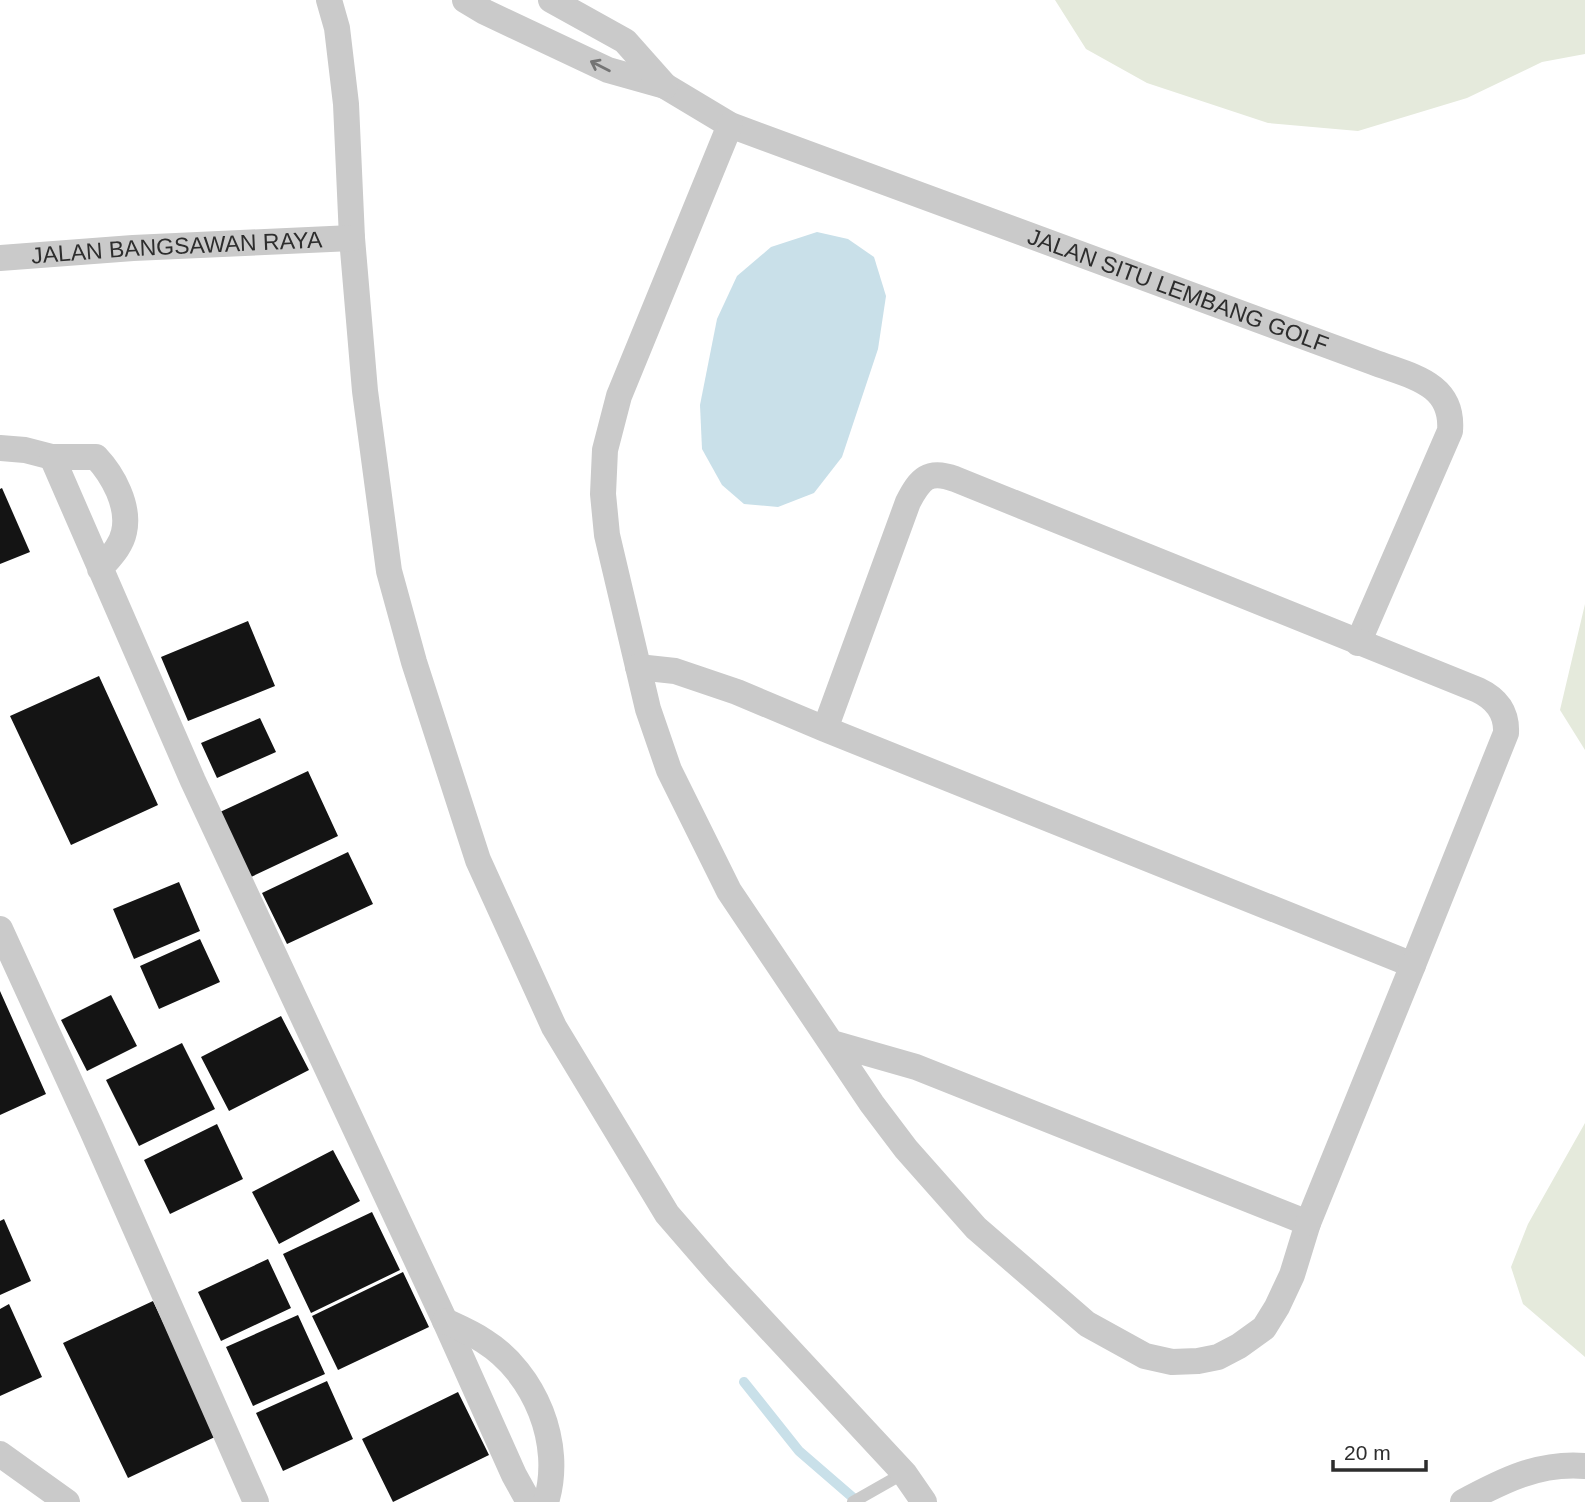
<svg xmlns="http://www.w3.org/2000/svg" width="1585" height="1502" font-family="Helvetica,sans-serif">
	<style>
		.green { fill: #e5eadc }
		.water { fill: #c9e0e9 }
		.lines { fill: none; stroke-linecap: round; stroke-linejoin: round }
		.stream { stroke: #c9e0e9; stroke-width: 10 }
		.building { fill: #141414 }
		.lane { stroke: #cacaca; stroke-width: 12 }
		.street { stroke: #cacaca; stroke-width: 26 }
		.oneway { stroke: #747474 }
		.labels { text-anchor: middle; dominant-baseline: central; stroke-width: 7; stroke-linejoin: round; paint-order: stroke }
		.street-label { font-size: 23px; fill: #2d2d2d; stroke: #fff }
	</style>
	<rect width="100%" height="100%" fill="#fff"/>
	<!-- green -->
	<path class="green" d="M 1055,0 L 1585,0 L 1585,54 L 1542,62 L 1467,98 L 1358,131 L 1268,123 L 1147,83 L 1086,49 Z
		M 1585,604 L 1585,750 L 1560,710 Z
		M 1585,1123 L 1585,1357 L 1523,1304 L 1511,1267 L 1528,1224 Z"/>
	<!-- water -->
	<path class="water" d="M 817,232 L 848,239 L 874,257 L 886,296 L 878,349 L 842,457 L 814,493 L 778,507 L 744,504 L 722,485 L 702,449 L 700,405 L 717,319 L 737,276 L 771,247 Z"/>
	<g class="lines">
		<!-- stream -->
		<path class="stream" d="M 744,1382 L 799,1451 L 858,1502"/>
	</g>
	<!-- building -->
	<path class="building" d="M 2,488 L 30,552 L 0,564 L 0,489 Z
		M 248,621 L 275,686 L 188,721 L 161,657 Z
		M 99,676 L 158,805 L 71,845 L 10,716 Z
		M 260,718 L 276,752 L 217,778 L 201,743 Z
		M 308,771 L 338,836 L 251,877 L 220,812 Z
		M 348,852 L 373,904 L 287,944 L 262,893 Z
		M 179,882 L 200,931 L 134,959 L 113,909 Z
		M 200,939 L 220,982 L 159,1009 L 140,966 Z
		M 0,991 L 46,1094 L 0,1115 Z
		M 111,995 L 137,1046 L 87,1071 L 61,1020 Z
		M 281,1016 L 309,1070 L 229,1111 L 201,1057 Z
		M 182,1043 L 215,1109 L 139,1146 L 106,1080 Z
		M 217,1124 L 243,1179 L 170,1214 L 144,1160 Z
		M 333,1150 L 360,1201 L 279,1244 L 252,1192 Z
		M 372,1212 L 400,1270 L 311,1313 L 283,1254 Z
		M 4,1219 L 31,1281 L 0,1295 L 0,1221 Z
		M 268,1259 L 291,1308 L 221,1341 L 198,1292 Z
		M 403,1272 L 429,1327 L 338,1370 L 312,1316 Z
		M 153,1301 L 217,1436 L 128,1478 L 63,1343 Z
		M 9,1304 L 42,1377 L 0,1396 L 0,1309 Z
		M 298,1315 L 325,1374 L 253,1406 L 226,1347 Z
		M 327,1381 L 353,1439 L 283,1471 L 256,1413 Z
		M 458,1392 L 489,1455 L 393,1502 L 362,1439 Z"/>
	<g class="lines">
		<!-- lane -->
		<path class="lane" d="M 853,1502 L 904,1473"/>
		<!-- street -->
		<g class="street">
			<path d="M 329,0 L 337,28 L 346,104 L 352,238 L 365,391 L 389,571 L 414,662 L 478,860 L 554,1027 L 667,1214 L 719,1274 L 904,1473 L 924,1502"/>
			<path id="s1" d="M 465,0 L 485,12 L 608,70 L 665,86 L 730,125 L 1373,362 C 1409,376 1454,382 1450,431 L 1358,643"/>
			<path d="M 551,0 L 625,41 L 665,86"/>
			<path d="M 730,125 L 619,396 L 605,450 L 603,494 L 607,535 L 648,709 L 669,770 L 729,891 L 872,1104 L 906,1149 L 976,1228 L 1087,1324 L 1145,1356 L 1172,1362 L 1198,1361 L 1218,1357 L 1239,1346 L 1264,1328 L 1277,1307 L 1292,1275 L 1308,1223 L 916,1067 L 832,1043"/>
			<path id="s2" d="M 0,258 L 133,248 L 352,238"/>
			<path d="M 0,448 L 25,450 L 52,457"/>
			<path d="M 100,569 C 109,558 121,547 124,532 C 130,506 113,475 96,457 L 52,457 L 193,781 L 445,1321 L 514,1475 L 529,1502"/>
			<path d="M 638,667 L 675,671 L 737,692 L 825,729 L 1413,965 L 1506,733 C 1507,713 1497,699 1478,690 L 955,479 C 928,469 920,479 908,502 L 825,729"/>
			<path d="M 0,929 L 92,1130 L 256,1502"/>
			<path d="M 1308,1223 L 1413,965"/>
			<path d="M 445,1321 C 458,1327 472,1333 484,1341 C 535,1373 564,1444 546,1502"/>
			<path d="M 0,1454 L 67,1502"/>
			<path d="M 1463,1502 C 1502,1481 1539,1462 1585,1466"/>
		</g>
	</g>
	<!-- one-way arrows -->
	<defs><path id="oneway-shaft" d="M-6 0H5M1.5-3L5.5 0L1.5 3" fill="none" stroke-width="1.6" stroke-linecap="round" stroke-linejoin="round" transform="scale(1.75)"/></defs>
	<use class="oneway" href="#oneway-shaft" transform="translate(600 66) rotate(-153)"/>
	<g class="labels">
		<!-- street labels -->
		<g class="street-label">
			<text stroke="none"><textPath href="#s2" startOffset="177">JALAN BANGSAWAN RAYA</textPath></text>
			<text stroke="none"><textPath href="#s1" startOffset="772">JALAN SITU LEMBANG GOLF</textPath></text>
		</g>
	</g>
	<!-- scale -->
	<path d="M1333 1460v10h93v-10" fill="none" stroke="#2d2d2d" stroke-width="3.5"/>
	<text x="1344" y="1460" font-size="21" fill="#2d2d2d" stroke="#ffffff" stroke-width="5" paint-order="stroke">20 m</text>
</svg>
